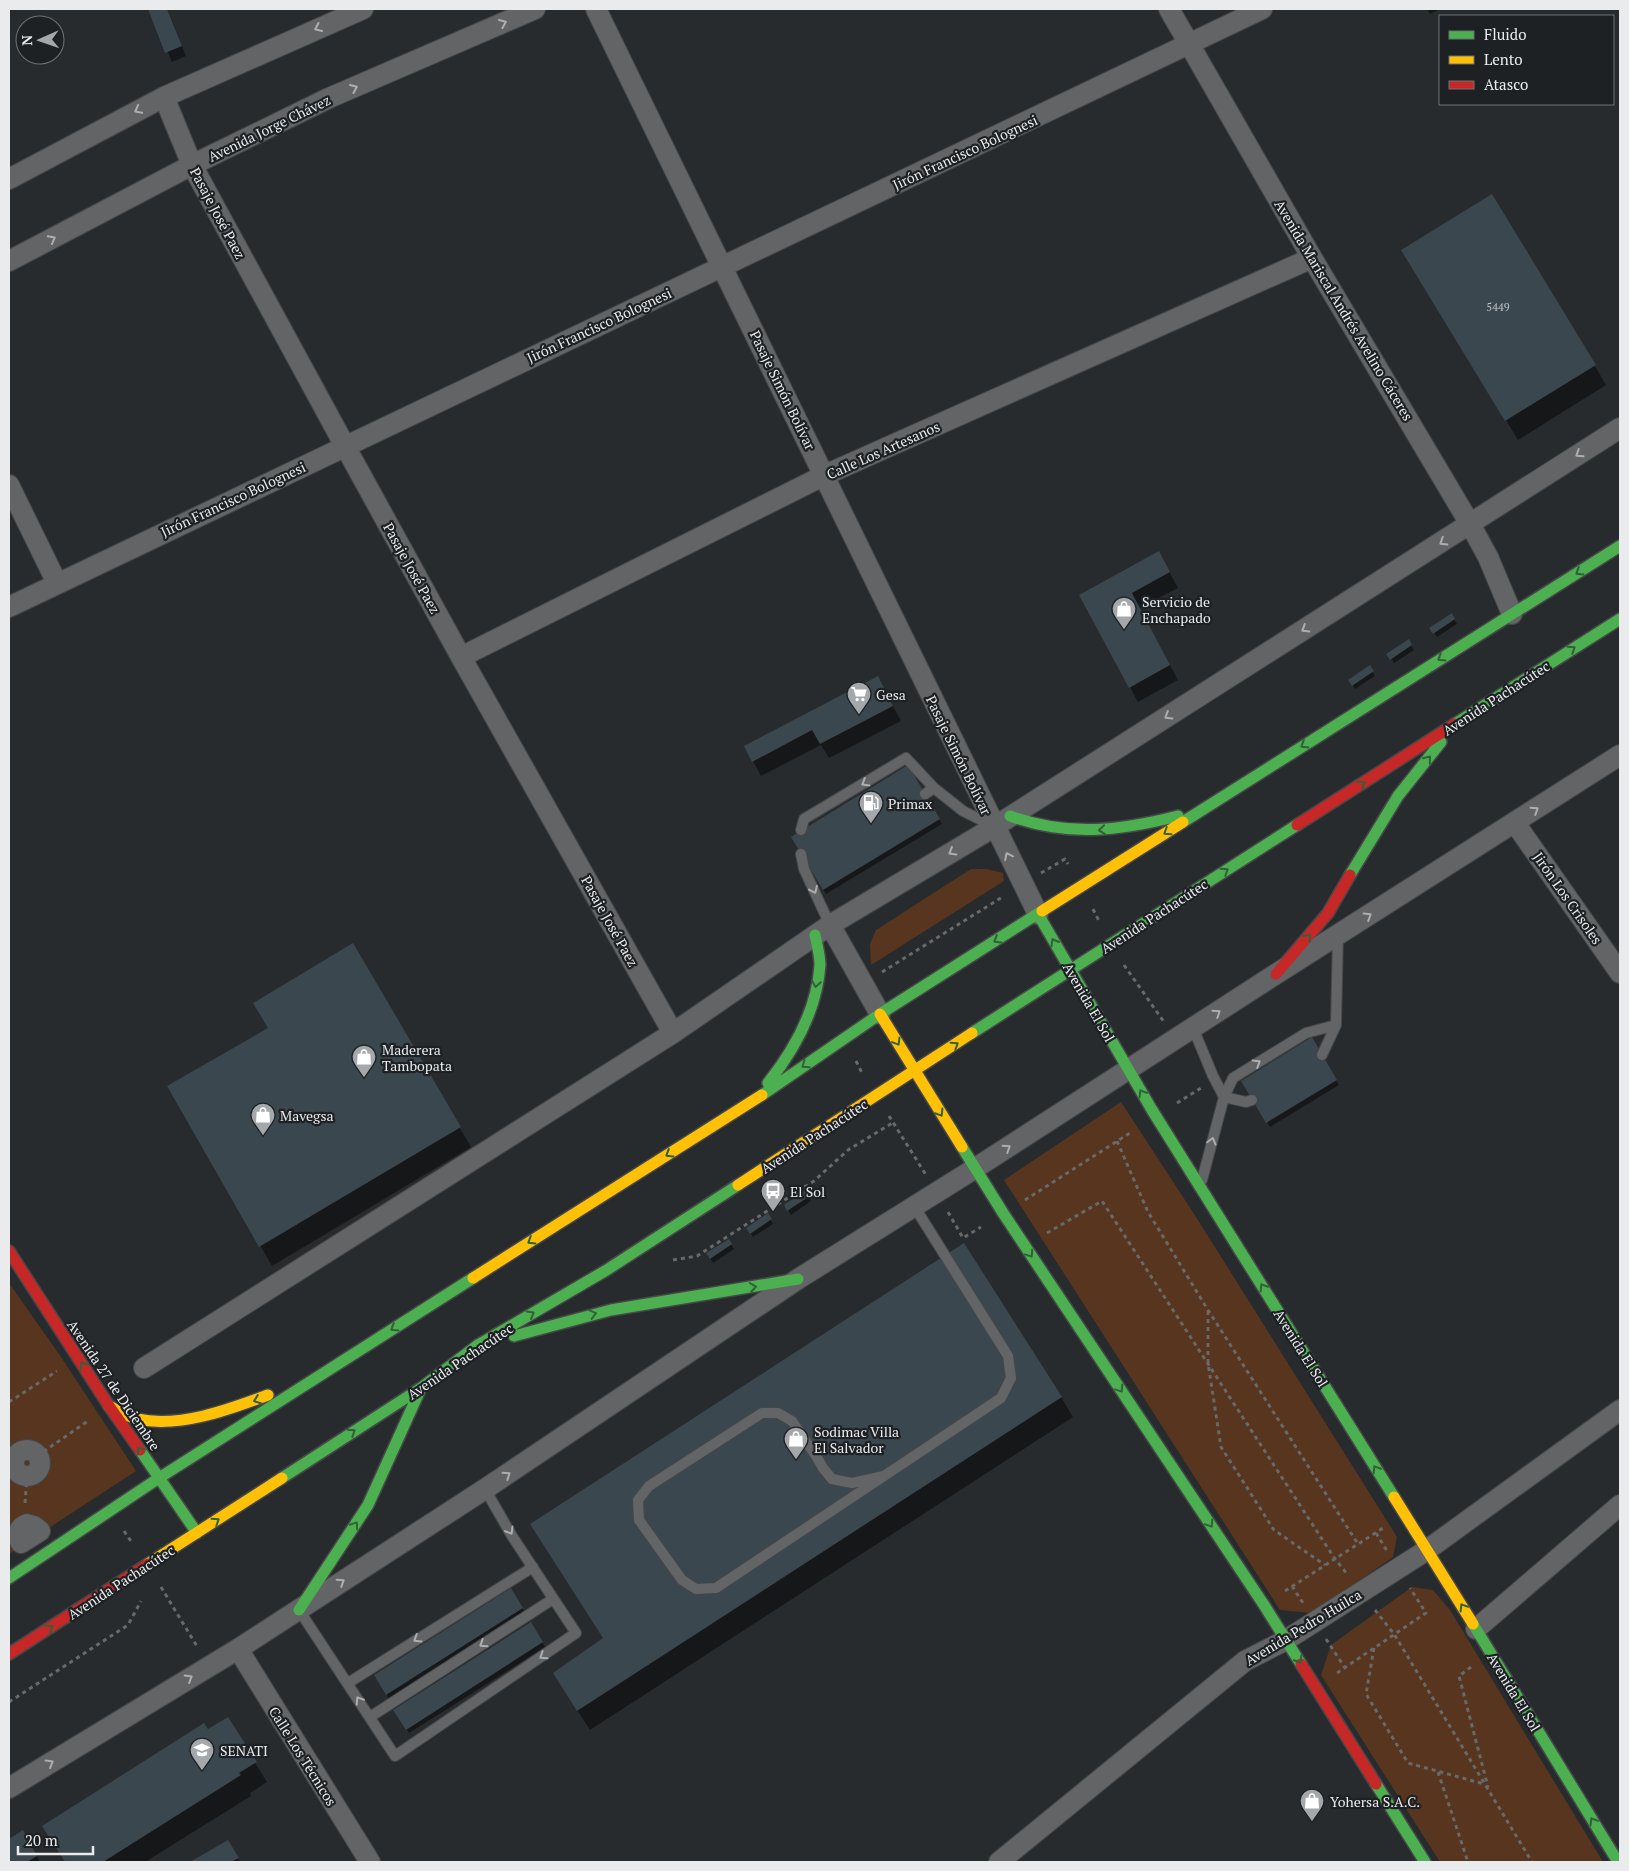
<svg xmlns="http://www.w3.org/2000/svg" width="1629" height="1871" font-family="'PT Serif',serif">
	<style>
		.green { fill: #58351e }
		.shadow { fill: #0007 }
		.building { fill: #3b474e }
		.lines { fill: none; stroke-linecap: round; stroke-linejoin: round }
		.lane-casing { stroke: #454748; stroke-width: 12 }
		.street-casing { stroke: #454748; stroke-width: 22 }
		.fast-casing { stroke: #454748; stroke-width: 14 }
		.slow-casing { stroke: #454748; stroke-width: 14 }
		.jam-casing { stroke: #454748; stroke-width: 14 }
		.path { stroke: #67696a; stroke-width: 3; stroke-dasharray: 4 4; stroke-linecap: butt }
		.lane { stroke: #626465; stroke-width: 10 }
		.street { stroke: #626465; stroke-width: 20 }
		.fast { stroke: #4caf50; stroke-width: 11 }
		.slow { stroke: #ffc107; stroke-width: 11 }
		.jam { stroke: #c62828; stroke-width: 11 }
		.oneway { stroke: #acaeb0 }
		.oneway2 { stroke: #326138 }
		.labels { text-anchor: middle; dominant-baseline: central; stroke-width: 4.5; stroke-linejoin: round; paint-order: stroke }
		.number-label { font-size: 11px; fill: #bec2c5 }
		.street-label { font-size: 14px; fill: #e9ebed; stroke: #1d2124 }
		.poi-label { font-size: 14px; fill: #e9ebed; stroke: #1d2124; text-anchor: start }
	</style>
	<rect width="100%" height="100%" fill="#282b2d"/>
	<!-- green -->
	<path class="green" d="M 971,869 L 987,869 L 1003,873 L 1004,881 L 871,965 L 870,944 L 876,930 Z
		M 1121,1102 L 1196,1217 L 1397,1537 L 1393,1557 L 1312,1613 L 1280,1610 L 1004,1180 Z
		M 9,1283 L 61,1357 L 136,1471 L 9,1554 Z
		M 1412,1587 L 1433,1590 L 1450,1610 L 1603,1862 L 1440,1862 L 1321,1675 L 1331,1645 Z"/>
	<!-- shadow -->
	<path class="shadow" d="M 149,9 L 167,9 L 186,56 L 172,62 Z
		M 1427,9 L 1440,9 L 1430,14 Z
		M 1414,270 L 1595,366 L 1606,385 L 1518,440 Z
		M 1167,568 L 1178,588 L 1139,608 L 1178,680 L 1138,702 L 1080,595 Z
		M 1452,615 L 1457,624 L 1437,637 L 1431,629 Z
		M 1408,641 L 1414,650 L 1394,663 L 1388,654 Z
		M 1370,667 L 1375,676 L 1355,689 L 1350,680 Z
		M 886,693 L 901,721 L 829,758 L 821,745 L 761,776 L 745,746 Z
		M 907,767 L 942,824 L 826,894 L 792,837 Z
		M 353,945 L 471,1147 L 272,1266 L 169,1087 L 269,1028 Z
		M 1311,1039 L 1339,1085 L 1270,1127 L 1242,1081 Z
		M 806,1192 L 811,1201 L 791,1215 L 786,1206 Z
		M 768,1215 L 773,1224 L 753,1237 L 748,1228 Z
		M 728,1240 L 734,1249 L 713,1263 L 708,1254 Z
		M 1061,1397 L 1073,1417 L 590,1730 L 566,1693 Z
		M 511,1590 L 525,1613 L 389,1699 L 375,1676 Z
		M 531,1624 L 545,1647 L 409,1733 L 395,1710 Z
		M 255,1763 L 267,1782 L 250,1793 L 251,1796 L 145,1862 L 65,1862 L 55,1846 Z
		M 23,1831 L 40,1862 L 9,1862 L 9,1841 Z
		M 227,1841 L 240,1862 L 192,1862 Z"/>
	<!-- building -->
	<path class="building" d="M 148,9 L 167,9 L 182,46 L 165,53 Z
		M 1492,194 L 1596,365 L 1505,421 L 1401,250 Z
		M 1159,551 L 1170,572 L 1132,593 L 1170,665 L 1129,688 L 1079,595 Z
		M 1452,613 L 1455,619 L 1433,634 L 1429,628 Z
		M 1409,639 L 1412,645 L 1390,660 L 1386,654 Z
		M 1370,665 L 1374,671 L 1352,686 L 1348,680 Z
		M 878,676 L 893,706 L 820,744 L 812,730 L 752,762 L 744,746 Z
		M 908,765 L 940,819 L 823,890 L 791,837 Z
		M 353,943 L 461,1127 L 259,1247 L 167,1086 L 268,1028 L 253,1003 Z
		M 1312,1037 L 1337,1080 L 1266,1123 L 1241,1081 Z
		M 806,1190 L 810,1196 L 787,1211 L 784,1205 Z
		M 768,1213 L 772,1219 L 750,1234 L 746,1228 Z
		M 729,1239 L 732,1244 L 710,1259 L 706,1253 Z
		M 964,1243 L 1062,1397 L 577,1711 L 553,1673 L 603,1638 L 530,1524 Z
		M 511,1588 L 523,1608 L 386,1695 L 374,1675 Z
		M 531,1622 L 543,1642 L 406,1730 L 393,1710 Z
		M 228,1717 L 257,1762 L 239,1773 L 241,1775 L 103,1862 L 65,1862 L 42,1826 L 204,1723 L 208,1729 Z
		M 23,1830 L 37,1856 L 27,1862 L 9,1862 L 9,1839 Z
		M 228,1840 L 239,1858 L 231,1862 L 190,1862 Z"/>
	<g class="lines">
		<defs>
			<path id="lane" d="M 925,794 L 934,788
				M 801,830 L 804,819 L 906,758 L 934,788 L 963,811 L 993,826
				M 801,854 L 804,869 L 830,925
				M 1193,1028 L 1213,1076 L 1224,1097 L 1246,1102 L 1252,1100
				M 1322,1055 L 1336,1025 L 1338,934
				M 1202,1180 L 1224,1097 L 1233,1078 L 1306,1033 L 1336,1025
				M 884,1476 L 852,1483 L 832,1479 L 823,1468 L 816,1456 L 792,1421 L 778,1413 L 762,1413 L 649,1486 L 638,1500 L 639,1520 L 682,1580 L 696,1589 L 716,1588 L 1001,1398 L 1011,1378 L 1008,1356 L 914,1206
				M 299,1610 L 395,1756 L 576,1633 L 512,1536 L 485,1489
				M 348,1683 L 533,1567
				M 370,1717 L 553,1599"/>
			<path id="street" d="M 596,9 L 1038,914
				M 1169,9 L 1312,258 L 1470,524 L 1488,557 L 1512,614
				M 164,97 L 192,165 L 345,446 L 461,657 L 673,1033
				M 9,179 L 164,97 L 363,9
				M 9,261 L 192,165 L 329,98 L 535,9
				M 9,485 L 57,583
				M 9,607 L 1262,9
				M 461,657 L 825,475 L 1312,258
				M 1515,823 L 1620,973
				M 830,925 L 880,1014
				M 144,1368 L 673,1033 L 830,925 L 994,827 L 1620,428
				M14 1463a13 13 0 1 1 26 0a13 13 0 1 1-26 0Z
				M 27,1524 L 34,1526 L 40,1531 L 21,1543 C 16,1535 18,1528 27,1524 Z
				M 1476,1629 L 1620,1505
				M 238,1649 L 370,1862
				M 9,1788 L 238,1649 L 485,1489 L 798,1279 L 974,1169 L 1276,974 L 1620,755
				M 999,1862 L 1245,1661 L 1286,1640 L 1427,1550 L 1620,1410"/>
			<path id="fast" d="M 1455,724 L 1620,619
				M 1010,816 C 1068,837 1119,831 1178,816
				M 1183,822 L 1620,546
				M 1350,875 L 1398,796 L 1441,742
				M 1038,914 L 1152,1110 L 1394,1497
				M 972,1033 L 1297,825
				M 768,1083 C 795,1049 817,1010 820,965 C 820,956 817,944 815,935
				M 762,1095 L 880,1014 L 1042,911
				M 962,1147 L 1003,1213 L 1264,1605 L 1301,1664
				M 514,1336 L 611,1310 L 798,1279
				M 140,1450 L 197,1533
				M 282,1478 L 421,1388 L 478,1345 L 605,1271 L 738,1185
				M 9,1578 L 159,1478 L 473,1278
				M 299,1610 L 368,1505 L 421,1388
				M 1473,1624 L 1618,1862
				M 1376,1784 L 1425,1862"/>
			<path id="slow" d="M 1042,911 L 1183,822
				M 880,1014 L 962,1147
				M 738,1185 L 972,1033
				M 473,1278 L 762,1095
				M 109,1406 C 118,1410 127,1417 137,1419 C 180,1428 228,1410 268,1395
				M 1394,1497 L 1473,1624
				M 148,1564 L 282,1478"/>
			<path id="jam" d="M 1297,825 L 1455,724
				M 1276,974 L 1328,913 L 1350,875
				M 9,1251 L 109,1406 L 140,1450
				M 9,1654 L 148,1564
				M 1301,1664 L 1376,1784"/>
		</defs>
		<!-- lane casing -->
		<use href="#lane" class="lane-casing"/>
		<!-- street casing -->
		<use href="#street" class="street-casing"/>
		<!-- fast casing -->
		<use href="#fast" class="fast-casing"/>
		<!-- slow casing -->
		<use href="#slow" class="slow-casing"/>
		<!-- jam casing -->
		<use href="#jam" class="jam-casing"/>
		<!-- path -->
		<path class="path" d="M 1041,873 L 1065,859 L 1068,864
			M 1093,909 L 1099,921
			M 1124,965 L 1164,1022
			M 882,972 L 1004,896
			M 856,1061 L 862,1073
			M 1177,1103 L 1201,1088
			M 889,1116 L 926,1175
			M 1117,1141 L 1148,1212 L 1208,1310 L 1358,1544
			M 1025,1200 L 1133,1131
			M 948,1212 L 963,1238 L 981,1227
			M 1047,1233 L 1102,1201 L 1335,1559 L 1348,1575
			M 673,1260 L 697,1256 L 814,1181 L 848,1150 L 894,1122
			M 1208,1311 L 1208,1363 L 1221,1447 L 1274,1530 L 1325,1565
			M 9,1402 L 57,1371
			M 9,1452 L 18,1455
			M 37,1456 L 88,1421
			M 9,1474 L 16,1470
			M 25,1503 L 27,1476
			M 124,1531 L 133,1544
			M 1376,1533 L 1387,1551
			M 1292,1586 L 1303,1603
			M 161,1587 L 198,1648
			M 1285,1591 L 1383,1528
			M 1375,1610 L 1394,1634 L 1532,1862
			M 1326,1639 L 1345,1668
			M 1374,1648 L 1366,1694 L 1408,1763 L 1484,1784
			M 1471,1667 L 1459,1676 L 1488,1787
			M 1337,1673 L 1426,1613 L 1410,1588
			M 9,1702 L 128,1625 L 141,1601
			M 1438,1772 L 1468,1862"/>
		<!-- lane -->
		<use href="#lane" class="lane"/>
		<!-- street -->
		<use href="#street" class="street"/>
		<!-- fast -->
		<use href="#fast" class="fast"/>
		<!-- slow -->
		<use href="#slow" class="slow"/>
		<!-- jam -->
		<use href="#jam" class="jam"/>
	</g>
	<!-- one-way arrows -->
	<defs><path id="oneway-chevron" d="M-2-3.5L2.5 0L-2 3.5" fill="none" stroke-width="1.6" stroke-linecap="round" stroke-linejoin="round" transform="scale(1.25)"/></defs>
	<g class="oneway">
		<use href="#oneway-chevron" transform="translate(503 23) rotate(-24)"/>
		<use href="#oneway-chevron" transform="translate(318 28) rotate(156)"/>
		<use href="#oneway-chevron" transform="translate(354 88) rotate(-23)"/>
		<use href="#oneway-chevron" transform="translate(138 110) rotate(152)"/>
		<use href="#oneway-chevron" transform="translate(52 239) rotate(-28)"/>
		<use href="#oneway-chevron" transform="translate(1579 454) rotate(147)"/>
		<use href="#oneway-chevron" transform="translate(1443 542) rotate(148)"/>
		<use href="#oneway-chevron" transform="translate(1305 629) rotate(148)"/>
		<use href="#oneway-chevron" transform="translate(1168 716) rotate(148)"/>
		<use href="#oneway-chevron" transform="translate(865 783) rotate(149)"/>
		<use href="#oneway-chevron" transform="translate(1535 810) rotate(-33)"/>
		<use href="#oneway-chevron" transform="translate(952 852) rotate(149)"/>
		<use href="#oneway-chevron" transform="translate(1008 856) rotate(-116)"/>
		<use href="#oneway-chevron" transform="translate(814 890) rotate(65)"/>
		<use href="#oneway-chevron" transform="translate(1368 916) rotate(-32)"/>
		<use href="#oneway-chevron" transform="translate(1217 1013) rotate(-33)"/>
		<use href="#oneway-chevron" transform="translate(1257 1063) rotate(-32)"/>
		<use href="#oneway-chevron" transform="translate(1212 1141) rotate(-75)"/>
		<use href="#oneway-chevron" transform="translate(1007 1148) rotate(-33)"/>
		<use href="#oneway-chevron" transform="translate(507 1475) rotate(-34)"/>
		<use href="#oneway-chevron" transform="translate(510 1531) rotate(59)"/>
		<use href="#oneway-chevron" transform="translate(341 1582) rotate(-33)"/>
		<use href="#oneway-chevron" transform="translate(417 1639) rotate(148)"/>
		<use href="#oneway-chevron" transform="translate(483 1644) rotate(147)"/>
		<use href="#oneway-chevron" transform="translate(543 1656) rotate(146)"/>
		<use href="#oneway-chevron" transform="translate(189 1678) rotate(-31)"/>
		<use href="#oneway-chevron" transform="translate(359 1700) rotate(-123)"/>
		<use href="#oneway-chevron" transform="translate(50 1763) rotate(-31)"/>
	</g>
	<g class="oneway2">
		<use href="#oneway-chevron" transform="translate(1579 572) rotate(148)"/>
		<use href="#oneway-chevron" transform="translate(1572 649) rotate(-33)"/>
		<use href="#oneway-chevron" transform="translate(1441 658) rotate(148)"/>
		<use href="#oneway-chevron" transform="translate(1304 745) rotate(148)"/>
		<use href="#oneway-chevron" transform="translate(1428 759) rotate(-51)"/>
		<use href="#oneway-chevron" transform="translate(1362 784) rotate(-33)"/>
		<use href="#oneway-chevron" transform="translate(1102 830) rotate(174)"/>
		<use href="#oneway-chevron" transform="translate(1167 832) rotate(147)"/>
		<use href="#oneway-chevron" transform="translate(1225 871) rotate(-33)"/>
		<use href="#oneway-chevron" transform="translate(1308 937) rotate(-50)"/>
		<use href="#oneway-chevron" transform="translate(997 940) rotate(148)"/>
		<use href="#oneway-chevron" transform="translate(1054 942) rotate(-120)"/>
		<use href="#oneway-chevron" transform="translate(816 984) rotate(100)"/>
		<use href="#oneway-chevron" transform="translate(897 1042) rotate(59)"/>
		<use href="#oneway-chevron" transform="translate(955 1045) rotate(-33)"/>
		<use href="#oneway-chevron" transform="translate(805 1065) rotate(145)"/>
		<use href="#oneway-chevron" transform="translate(1142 1093) rotate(-121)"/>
		<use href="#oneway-chevron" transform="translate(940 1113) rotate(58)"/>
		<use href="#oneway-chevron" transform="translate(669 1154) rotate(148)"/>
		<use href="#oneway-chevron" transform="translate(531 1241) rotate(148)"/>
		<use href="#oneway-chevron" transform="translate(1030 1254) rotate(56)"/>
		<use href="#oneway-chevron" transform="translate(753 1287) rotate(-9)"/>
		<use href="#oneway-chevron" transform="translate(1263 1287) rotate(-122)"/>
		<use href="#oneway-chevron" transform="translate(531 1314) rotate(-30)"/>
		<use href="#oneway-chevron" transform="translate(593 1314) rotate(-15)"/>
		<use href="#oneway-chevron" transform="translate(394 1328) rotate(148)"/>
		<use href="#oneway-chevron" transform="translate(83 1365) rotate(-123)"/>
		<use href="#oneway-chevron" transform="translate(1120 1389) rotate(56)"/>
		<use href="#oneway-chevron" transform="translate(257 1400) rotate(159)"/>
		<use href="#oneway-chevron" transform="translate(352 1432) rotate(-33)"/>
		<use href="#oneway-chevron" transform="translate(140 1450) rotate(-125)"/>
		<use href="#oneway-chevron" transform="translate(1376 1469) rotate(-122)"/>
		<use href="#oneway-chevron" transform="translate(216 1521) rotate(-33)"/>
		<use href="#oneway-chevron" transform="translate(1210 1524) rotate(56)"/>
		<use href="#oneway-chevron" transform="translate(355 1525) rotate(-56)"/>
		<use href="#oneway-chevron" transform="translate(1463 1607) rotate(-122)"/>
		<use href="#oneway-chevron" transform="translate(50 1628) rotate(-33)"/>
		<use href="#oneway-chevron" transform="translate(1299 1660) rotate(58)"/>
		<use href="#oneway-chevron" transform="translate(1593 1821) rotate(-121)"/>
	</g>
	<!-- icons -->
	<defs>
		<symbol id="shop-pin" viewBox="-11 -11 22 30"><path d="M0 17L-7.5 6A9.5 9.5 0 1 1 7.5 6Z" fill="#a5a8aa" stroke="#1d2124"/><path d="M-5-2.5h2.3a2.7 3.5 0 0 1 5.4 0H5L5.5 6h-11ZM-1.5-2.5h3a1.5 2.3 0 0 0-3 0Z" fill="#fff"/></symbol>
		<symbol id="supermarket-pin" viewBox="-11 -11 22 30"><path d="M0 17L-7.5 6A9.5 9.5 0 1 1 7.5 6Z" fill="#a5a8aa" stroke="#1d2124"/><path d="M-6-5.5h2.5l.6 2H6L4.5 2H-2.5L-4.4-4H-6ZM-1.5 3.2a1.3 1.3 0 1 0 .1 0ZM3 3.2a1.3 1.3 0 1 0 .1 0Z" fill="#fff"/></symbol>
		<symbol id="fuel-pin" viewBox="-11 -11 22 30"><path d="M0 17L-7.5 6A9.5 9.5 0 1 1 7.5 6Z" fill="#a5a8aa" stroke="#1d2124"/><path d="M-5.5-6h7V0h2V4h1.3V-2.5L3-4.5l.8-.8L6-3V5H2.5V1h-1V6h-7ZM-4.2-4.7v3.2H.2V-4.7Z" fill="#fff"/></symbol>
		<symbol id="bus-pin" viewBox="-11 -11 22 30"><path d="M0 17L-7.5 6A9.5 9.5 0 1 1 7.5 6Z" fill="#a5a8aa" stroke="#1d2124"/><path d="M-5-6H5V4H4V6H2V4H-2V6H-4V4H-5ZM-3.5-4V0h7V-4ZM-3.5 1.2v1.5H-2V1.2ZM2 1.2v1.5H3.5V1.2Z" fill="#fff"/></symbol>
		<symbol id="university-pin" viewBox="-11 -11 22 30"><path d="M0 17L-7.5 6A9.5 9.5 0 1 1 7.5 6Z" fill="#a5a8aa" stroke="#1d2124"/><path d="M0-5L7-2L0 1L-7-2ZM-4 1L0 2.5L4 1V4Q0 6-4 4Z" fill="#fff"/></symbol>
	</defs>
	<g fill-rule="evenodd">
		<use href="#shop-pin" x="1110" y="595" width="28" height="38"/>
		<use href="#supermarket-pin" x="845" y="680" width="28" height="38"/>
		<use href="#fuel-pin" x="857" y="789" width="28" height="38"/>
		<use href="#shop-pin" x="350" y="1043" width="28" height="38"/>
		<use href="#shop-pin" x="249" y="1101" width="28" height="38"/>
		<use href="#bus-pin" x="759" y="1177" width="28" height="38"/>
		<use href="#shop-pin" x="782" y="1425" width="28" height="38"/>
		<use href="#university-pin" x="188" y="1736" width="28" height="38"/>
		<use href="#shop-pin" x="1298" y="1787" width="28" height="38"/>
	</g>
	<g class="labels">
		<!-- number labels -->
		<g class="number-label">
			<text x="1498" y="307">5449</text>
		</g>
		<!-- street labels -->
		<g class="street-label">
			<text transform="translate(269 128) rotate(-26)">Avenida Jorge Chávez</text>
			<text transform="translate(965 152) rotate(-25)">Jirón Francisco Bolognesi</text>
			<text transform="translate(218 213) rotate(62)">Pasaje José Paez</text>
			<text transform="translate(1344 310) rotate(59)">Avenida Mariscal Andrés Avelino Cáceres</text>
			<text transform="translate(599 325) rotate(-25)">Jirón Francisco Bolognesi</text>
			<text transform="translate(783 390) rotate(64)">Pasaje Simón Bolívar</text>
			<text transform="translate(883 450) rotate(-24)">Calle Los Artesanos</text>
			<text transform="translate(233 499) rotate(-25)">Jirón Francisco Bolognesi</text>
			<text transform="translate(412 568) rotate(61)">Pasaje José Paez</text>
			<text transform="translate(1496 698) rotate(-33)">Avenida Pachacútec</text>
			<text transform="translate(959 755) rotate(64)">Pasaje Simón Bolívar</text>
			<text transform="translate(1568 898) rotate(55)">Jirón Los Crisoles</text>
			<text transform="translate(1154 916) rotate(-33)">Avenida Pachacútec</text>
			<text transform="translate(610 921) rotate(61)">Pasaje José Paez</text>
			<text transform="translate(1089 1002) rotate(60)">Avenida El Sol</text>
			<text transform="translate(814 1136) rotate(-33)">Avenida Pachacútec</text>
			<text transform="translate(1301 1348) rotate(58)">Avenida El Sol</text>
			<text transform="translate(460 1361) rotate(-34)">Avenida Pachacútec</text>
			<text transform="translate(114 1385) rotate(56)">Avenida 27 de Diciembre</text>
			<text transform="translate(121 1582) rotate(-33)">Avenida Pachacútec</text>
			<text transform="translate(1303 1627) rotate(-31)">Avenida Pedro Huilca</text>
			<text transform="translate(1514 1692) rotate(59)">Avenida El Sol</text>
			<text transform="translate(303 1756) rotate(58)">Calle Los Técnicos</text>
		</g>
		<!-- poi labels -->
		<g class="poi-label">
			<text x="1142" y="601">Servicio de<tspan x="1142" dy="16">Enchapado</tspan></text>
			<text x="876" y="694">Gesa</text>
			<text x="888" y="803">Primax</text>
			<text x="382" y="1049">Maderera<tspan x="382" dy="16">Tambopata</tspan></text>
			<text x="280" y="1115">Mavegsa</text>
			<text x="790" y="1191">El Sol</text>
			<text x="814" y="1431">Sodimac Villa<tspan x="814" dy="16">El Salvador</tspan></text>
			<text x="220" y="1750">SENATI</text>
			<text x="1330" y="1801">Yohersa S.A.C.</text>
		</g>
	</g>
	<!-- border -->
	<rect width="1629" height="1871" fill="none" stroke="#e9ebed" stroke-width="20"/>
	<!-- legend -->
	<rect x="1439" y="15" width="175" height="90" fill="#1d2124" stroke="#6f7274"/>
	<rect x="1449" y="31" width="25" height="8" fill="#4caf50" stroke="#6f7274"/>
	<text x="1484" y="40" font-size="15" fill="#e9ebed">Fluido</text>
	<rect x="1449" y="56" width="25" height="8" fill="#ffc107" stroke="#6f7274"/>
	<text x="1484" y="65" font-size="15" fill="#e9ebed">Lento</text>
	<rect x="1449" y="81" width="25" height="8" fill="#c62828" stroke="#6f7274"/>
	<text x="1484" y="90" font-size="15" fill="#e9ebed">Atasco</text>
	<!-- north arrow -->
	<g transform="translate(40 40) rotate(268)"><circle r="24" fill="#1d2124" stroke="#6f7274"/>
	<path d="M0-4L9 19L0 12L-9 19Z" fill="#a5a8aa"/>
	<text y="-8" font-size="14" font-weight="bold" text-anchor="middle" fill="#e9ebed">N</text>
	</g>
	<!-- scale -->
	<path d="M18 1846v8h75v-8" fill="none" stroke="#e9ebed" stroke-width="2.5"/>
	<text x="25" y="1846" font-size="15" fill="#e9ebed" stroke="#1d2124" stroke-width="4" paint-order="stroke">20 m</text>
</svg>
